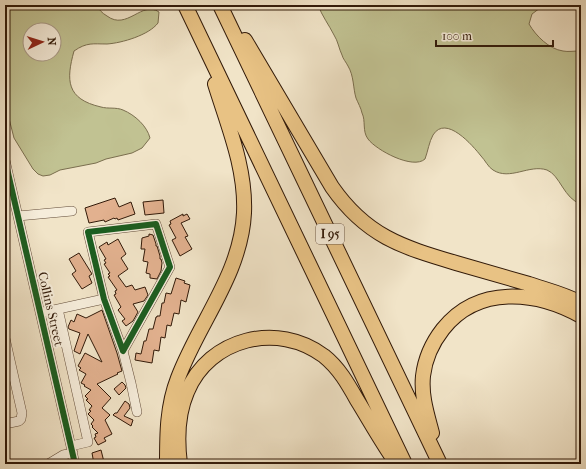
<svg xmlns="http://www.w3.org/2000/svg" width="586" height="469" font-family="'IM FELL French Canon',serif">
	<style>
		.green { fill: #c1c292; stroke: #7a6e4e; fill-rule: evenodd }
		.building { fill: #e2b18f; stroke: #321a09 }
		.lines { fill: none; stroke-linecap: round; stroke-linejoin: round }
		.minor-casing { stroke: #624c39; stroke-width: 10 }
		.highway-casing { stroke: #321a09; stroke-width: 16 }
		.minor { stroke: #f6eddb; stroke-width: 9 }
		.highway { stroke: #e8c284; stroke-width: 14 }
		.cycleway-casing { stroke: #f6eddb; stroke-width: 8 }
		.cycleway { stroke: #1b5e20; stroke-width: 6 }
		.labels { text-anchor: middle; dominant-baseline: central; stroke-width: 4; stroke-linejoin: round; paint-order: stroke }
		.shield { fill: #f6eddb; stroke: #6d5948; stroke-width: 1 }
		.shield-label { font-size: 12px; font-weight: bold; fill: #321a09 }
		.street-label { font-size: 13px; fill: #321a09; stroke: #f6eddb }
	</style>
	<rect width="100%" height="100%" fill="#f1e4c8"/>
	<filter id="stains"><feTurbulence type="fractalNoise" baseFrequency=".005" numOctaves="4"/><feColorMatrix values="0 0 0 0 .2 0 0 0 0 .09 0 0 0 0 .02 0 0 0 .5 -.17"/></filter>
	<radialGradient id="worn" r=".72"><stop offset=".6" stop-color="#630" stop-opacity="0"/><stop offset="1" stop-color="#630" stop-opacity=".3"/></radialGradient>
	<!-- green -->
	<path class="green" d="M 5,5 L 97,5 C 99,10 102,13 107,16 C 127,31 142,0 159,12 L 158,23 C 149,35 122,43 107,44 C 93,44 87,42 74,51 C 66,80 66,99 101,107 C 108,109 116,107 123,110 C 135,115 147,126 150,138 L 142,148 L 132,153 L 106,159 L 96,163 L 60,170 L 50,175 L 43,176 L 38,174 L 33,169 L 14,138 L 5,103 ZM 30,30 L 54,30 L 54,54 L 30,54 Z
		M 318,5 L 544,5 L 532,14 L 529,24 C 536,36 549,49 563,51 C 568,52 574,51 579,51 L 581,49 L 581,204 C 564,199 560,175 547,170 C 529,164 510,181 493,170 C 488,167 485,160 481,156 C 473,146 446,114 433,135 C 429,142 428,151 425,159 C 413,170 376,150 368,139 C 362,131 366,121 362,113 C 361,108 358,103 356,98 C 353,88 354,76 348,66 C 346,62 343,59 342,55 C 339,49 338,41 334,35 C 329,25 322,16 318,5 Z"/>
	<!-- building -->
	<path class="building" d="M 115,198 L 119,207 L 131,202 L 135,214 L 118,220 L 117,218 L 115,219 L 114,218 L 105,222 L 104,220 L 89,223 L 85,208 Z
		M 163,200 L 164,213 L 145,215 L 143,202 Z
		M 183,214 L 183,216 L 187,214 L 190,219 L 181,223 L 188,236 L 185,237 L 192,249 L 180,256 L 172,240 L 176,238 L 169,225 L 171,224 L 170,221 Z
		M 149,234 L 153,235 L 156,244 L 156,246 L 157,246 L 160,256 L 160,259 L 161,259 L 162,263 L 161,271 L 157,279 L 150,278 L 150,274 L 146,273 L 148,262 L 143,261 L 145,249 L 141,249 L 142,238 L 149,236 Z
		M 118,239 L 126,254 L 121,258 L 128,269 L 118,276 L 126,287 L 132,285 L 135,290 L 145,287 L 148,295 L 144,301 L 133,304 L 138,312 L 133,321 L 126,326 L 122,321 L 125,319 L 118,310 L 121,307 L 114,295 L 116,294 L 115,291 L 117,290 L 108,277 L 110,276 L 108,274 L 110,273 L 104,264 L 106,263 L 104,260 L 106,259 L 99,247 L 107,242 L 108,245 Z
		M 79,253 L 92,274 L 89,276 L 92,283 L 82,289 L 72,274 L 76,271 L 69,259 Z
		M 176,278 L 185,281 L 184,283 L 190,285 L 186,302 L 181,300 L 179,314 L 174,313 L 171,326 L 167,325 L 165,338 L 161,337 L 159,351 L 154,350 L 152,363 L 135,360 L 136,353 L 141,354 L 144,341 L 146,341 L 149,329 L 153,329 L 156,317 L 157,317 L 157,316 L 160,316 L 162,303 L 164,303 L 166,293 L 171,294 Z
		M 102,310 L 117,353 L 122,371 L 117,373 L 118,374 L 97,384 L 111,398 L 102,408 L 110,415 L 105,420 L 112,434 L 104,438 L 106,441 L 98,445 L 94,438 L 96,437 L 95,434 L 98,433 L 92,427 L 93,426 L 91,424 L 94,420 L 88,414 L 91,411 L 89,410 L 92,406 L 86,400 L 88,399 L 85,396 L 91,390 L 84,386 L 85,385 L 81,383 L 86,374 L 79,370 L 81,368 L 78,366 L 85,353 L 102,362 L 88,334 L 80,354 L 74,351 L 80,333 L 69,329 L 68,327 L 71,320 L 74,322 L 77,314 L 86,318 Z
		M 122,382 L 125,385 L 126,388 L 119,395 L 114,389 Z
		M 125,401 L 129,404 L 130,408 L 124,416 L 133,420 L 131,426 L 113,415 L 115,413 L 117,413 Z
		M 101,450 L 104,462 L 94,464 L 92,453 Z"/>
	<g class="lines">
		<defs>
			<path id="minor" d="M 5,160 L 75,464
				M 18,216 L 72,211
				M 156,224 L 170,267 L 123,351 L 104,299 L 88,232 Z
				M 58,309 L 88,442 L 71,446
				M 40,313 L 104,299
				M 5,338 L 22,413 L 21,419 L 19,421 L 5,424
				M 123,351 L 131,383 L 137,412
				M 48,464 L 63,455 L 73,453"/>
			<path id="highway" d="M 185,5 L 405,464
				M 220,5 L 440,464
				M 245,40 L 332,187 C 366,236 402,247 456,263 C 481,270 505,277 529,284 C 547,290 564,294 581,303
				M 432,433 C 427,414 421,396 423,376 C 425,359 432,343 443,329 C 478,285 536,291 581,316
				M 167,464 C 167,434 167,406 178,378 C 199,322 241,274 244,213 C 246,168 228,126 215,84
				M 180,464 C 177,440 177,415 187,392 C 209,338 278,321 324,356 C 339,368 348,384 357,400 C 370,421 382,443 397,464"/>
		</defs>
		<!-- minor casing -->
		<use href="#minor" class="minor-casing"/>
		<!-- highway casing -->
		<use href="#highway" class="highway-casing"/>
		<!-- minor -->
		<use href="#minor" class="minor"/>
		<!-- highway -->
		<use href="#highway" class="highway"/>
		<defs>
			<path id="cycleway" d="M 5,160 L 75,464
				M 156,224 L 170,267 L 123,351 L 104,299 L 88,232 Z"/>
		</defs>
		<!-- cycleway casing -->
		<use href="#cycleway" class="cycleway-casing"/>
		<!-- cycleway -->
		<use href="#cycleway" class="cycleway"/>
	</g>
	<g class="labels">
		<!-- shield labels -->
		<rect class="shield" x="316" y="224" width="28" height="20" rx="3"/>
		<g class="shield-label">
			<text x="330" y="234">I 95</text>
		</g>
		<!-- street labels -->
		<g class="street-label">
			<text transform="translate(51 309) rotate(77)">Collins Street</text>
		</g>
	</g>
	<!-- margin -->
	<rect width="586" height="469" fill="none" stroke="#f1e4c8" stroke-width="20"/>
	<rect x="6" y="6" width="574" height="457" fill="none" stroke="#321a09" stroke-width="2"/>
	<rect x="10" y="10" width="566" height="449" fill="none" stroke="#321a09"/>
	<!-- north arrow -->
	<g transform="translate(42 42) rotate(86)"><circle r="19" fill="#f6eddb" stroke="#a89987"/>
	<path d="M0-3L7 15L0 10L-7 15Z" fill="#8f2418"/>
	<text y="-6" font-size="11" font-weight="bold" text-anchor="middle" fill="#321a09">N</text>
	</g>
	<!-- scale -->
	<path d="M436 40v6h117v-6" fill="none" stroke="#321a09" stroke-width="2"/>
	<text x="442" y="40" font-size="12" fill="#321a09" stroke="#f6eddb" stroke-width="3" paint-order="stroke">100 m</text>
	<rect width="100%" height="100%" filter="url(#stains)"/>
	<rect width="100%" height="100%" fill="url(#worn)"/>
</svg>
